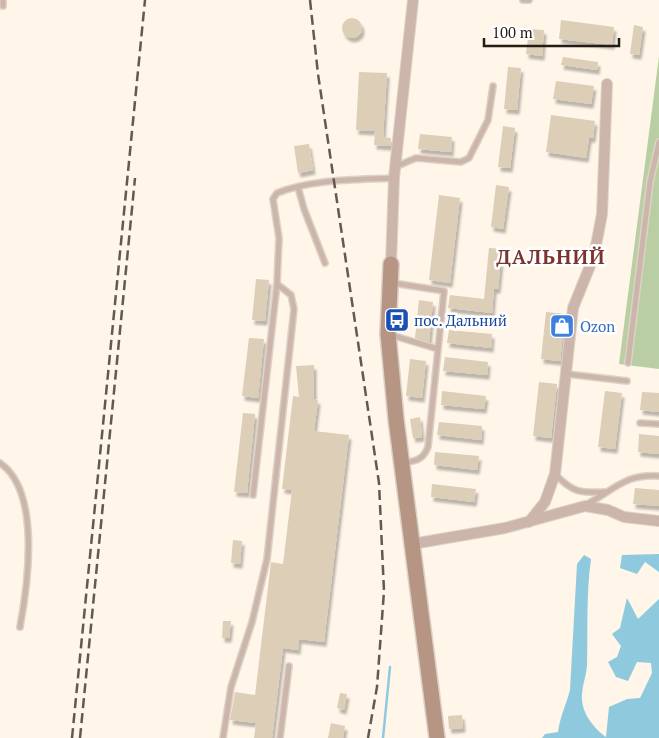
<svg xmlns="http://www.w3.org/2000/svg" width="659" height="738" font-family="'PT Serif',serif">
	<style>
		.green { fill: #b9cea3 }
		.water { fill: #8ec9dd }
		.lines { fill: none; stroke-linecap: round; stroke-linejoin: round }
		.stream { stroke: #8ec9dd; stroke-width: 2.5 }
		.building { fill: #ddceb8; filter: url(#shadow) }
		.lane-casing { stroke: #dcd2c6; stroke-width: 8 }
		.street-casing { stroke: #dcd2c6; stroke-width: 12 }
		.secondary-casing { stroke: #dcd2c6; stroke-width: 18 }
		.lane { stroke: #ccb5aa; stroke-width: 5 }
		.street { stroke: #ccb5aa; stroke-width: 10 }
		.secondary { stroke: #b69585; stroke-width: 15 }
		.rail { stroke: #615a51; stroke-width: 2.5; stroke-dasharray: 10 5; stroke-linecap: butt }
		.labels { text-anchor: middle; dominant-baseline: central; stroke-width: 5; stroke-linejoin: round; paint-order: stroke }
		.transit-label { font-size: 15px; fill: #164399; stroke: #fff; text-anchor: start }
		.shop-label { font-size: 15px; fill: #366cbe; stroke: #fff; text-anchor: start }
		.district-label { font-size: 20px; font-weight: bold; letter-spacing: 1px; fill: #7c352e; stroke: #fff }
	</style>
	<defs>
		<filter id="shadow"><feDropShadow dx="2.5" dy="4.5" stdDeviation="1" flood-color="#0004"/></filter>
	</defs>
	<rect width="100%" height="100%" fill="#fff5e8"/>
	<!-- green -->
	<path class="green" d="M 659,56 L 659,369 L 619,364 Z"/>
	<!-- water -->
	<path class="water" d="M 659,554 L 659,572 L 645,562 L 637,574 L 620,568 L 622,555 Z
		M 584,555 L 591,559 C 586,595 588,629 587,666 C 586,677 581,689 582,700 C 583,715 595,729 606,737 L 609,707 L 627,699 L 640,698 L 652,673 L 651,663 L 637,662 L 628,681 L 616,677 L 608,662 L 617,657 L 621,646 L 612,634 L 620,628 L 627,598 L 638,619 L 659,599 L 659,738 L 542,738 L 545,734 L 558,732 C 560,717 566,705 570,690 L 577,564 Z"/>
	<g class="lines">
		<!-- stream -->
		<path class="stream" d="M 383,738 L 390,667"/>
	</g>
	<!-- building -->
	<path class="building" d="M342 28a10 10 0 1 1 20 0a10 10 0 1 1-20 0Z
		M 561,20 L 614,27 L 612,45 L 559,39 Z
		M 634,25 L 643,27 L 639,55 L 630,54 Z
		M 529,29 L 544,30 L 542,56 L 526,54 Z
		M 563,57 L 598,62 L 597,70 L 561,65 Z
		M 508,67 L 521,68 L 517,110 L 504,109 Z
		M 359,72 L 387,73 L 383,137 L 391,138 L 390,146 L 374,145 L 375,131 L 356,130 Z
		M 556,81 L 594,86 L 591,104 L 553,99 Z
		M 551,115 L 595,121 L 593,138 L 589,138 L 586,158 L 546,152 Z
		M 503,126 L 515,128 L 510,168 L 498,167 Z
		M 420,134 L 452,137 L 451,152 L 418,149 Z
		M 309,144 L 313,170 L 298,173 L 294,146 Z
		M 496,185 L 509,187 L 503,229 L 491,227 Z
		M 439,195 L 460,198 L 450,283 L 429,280 Z
		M 489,248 L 502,249 L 498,289 L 494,289 L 492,313 L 448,308 L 450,295 L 484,299 Z
		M 256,279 L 269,280 L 265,321 L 252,320 Z
		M 419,300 L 433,302 L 429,342 L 415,338 Z
		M 546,312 L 565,314 L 560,361 L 541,359 Z
		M 449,330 L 492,334 L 491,348 L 447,343 Z
		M 249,338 L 264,339 L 258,398 L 242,396 Z
		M 445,357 L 488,362 L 487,375 L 443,371 Z
		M 410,359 L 426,361 L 422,398 L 406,396 Z
		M 314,365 L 314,399 L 318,400 L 314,431 L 349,435 L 324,642 L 299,639 L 298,650 L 283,648 L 272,738 L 254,738 L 256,723 L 230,720 L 235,692 L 255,695 L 271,562 L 283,564 L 292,490 L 282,489 L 293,396 L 299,397 L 296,366 Z
		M 539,382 L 557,384 L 551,438 L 533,436 Z
		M 442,391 L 486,396 L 484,409 L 441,405 Z
		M 605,391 L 622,393 L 615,449 L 598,447 Z
		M 642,392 L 659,393 L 659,412 L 640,410 Z
		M 243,413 L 255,414 L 247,493 L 234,492 Z
		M 420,417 L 422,437 L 413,438 L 410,419 Z
		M 439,422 L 482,426 L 481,440 L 437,435 Z
		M 639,434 L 659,436 L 659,454 L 638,452 Z
		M 435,452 L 479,456 L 477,470 L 434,465 Z
		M 432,484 L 476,489 L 474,502 L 431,497 Z
		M 635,488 L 659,490 L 659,506 L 633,504 Z
		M 233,540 L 242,541 L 240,564 L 231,563 Z
		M 223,621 L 231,621 L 229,638 L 222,638 Z
		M 340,693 L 347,694 L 344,710 L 337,708 Z
		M 462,715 L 463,728 L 449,729 L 448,716 Z
		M 331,723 L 345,726 L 343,738 L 328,738 Z"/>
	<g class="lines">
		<defs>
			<path id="lane" d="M 523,0 L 529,0
				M 3,6 L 3,0
				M 395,167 L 416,158 L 461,162 L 469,158 L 488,120 L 493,86
				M 298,187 L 304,209 L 325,263
				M 393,283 L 444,291 L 428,447 C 423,460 416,461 403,463
				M 391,335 L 438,349
				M 628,363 L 650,182 L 659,142
				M 567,374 L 627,381
				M 640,423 L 659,424
				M 0,463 C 41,491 28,584 20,627
				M 555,474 C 573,493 580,493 606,492
				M 253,495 L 277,284 L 279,238 L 273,199 L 277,193 C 313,179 355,180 394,178
				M 587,504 C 616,489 624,474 659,476
				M 223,738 L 231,687 L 252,622 L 267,559 L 294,309 L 291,295 L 277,284
				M 280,738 L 289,666"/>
			<path id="street" d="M 391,264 L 394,178 L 413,0
				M 529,522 L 545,502 L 555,474 L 573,308 L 594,256 L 602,214 L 607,84
				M 412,544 L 505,528 L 585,506 L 608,510 L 624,517 L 659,521"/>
			<path id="secondary" d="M 391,264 L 388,334 L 396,419 L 437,738"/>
		</defs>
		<!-- lane casing -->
		<use href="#lane" class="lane-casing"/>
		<!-- street casing -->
		<use href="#street" class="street-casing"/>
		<!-- secondary casing -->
		<use href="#secondary" class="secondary-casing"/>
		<!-- lane -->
		<use href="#lane" class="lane"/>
		<!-- street -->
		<use href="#street" class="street"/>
		<!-- secondary -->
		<use href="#secondary" class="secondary"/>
		<!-- rail -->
		<path class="rail" d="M 310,0 L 318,74 L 379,483 L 384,591 L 377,687 L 368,738
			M 72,738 L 145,0
			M 80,738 L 135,178"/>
	</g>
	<!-- icons -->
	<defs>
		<symbol id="bus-square" viewBox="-11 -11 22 22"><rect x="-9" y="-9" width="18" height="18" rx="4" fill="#1a4fb4" stroke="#fff"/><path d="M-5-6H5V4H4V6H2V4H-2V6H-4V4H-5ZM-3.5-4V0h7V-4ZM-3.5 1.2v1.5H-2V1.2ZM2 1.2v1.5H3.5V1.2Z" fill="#fff"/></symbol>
		<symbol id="shop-square" viewBox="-11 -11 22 22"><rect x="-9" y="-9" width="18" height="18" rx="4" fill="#3f7fe0" stroke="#fff"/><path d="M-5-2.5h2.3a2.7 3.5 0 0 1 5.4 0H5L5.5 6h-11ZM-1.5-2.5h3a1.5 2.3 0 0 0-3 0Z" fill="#fff"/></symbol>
	</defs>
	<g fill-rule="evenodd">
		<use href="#bus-square" x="383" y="306" width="28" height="28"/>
		<use href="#shop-square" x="548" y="312" width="28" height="28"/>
	</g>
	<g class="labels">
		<!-- transit labels -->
		<g class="transit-label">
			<text x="414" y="320">пос. Дальний</text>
		</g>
		<!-- shop labels -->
		<g class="shop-label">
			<text x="580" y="326">Ozon</text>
		</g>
		<!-- district labels -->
		<g class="district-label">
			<text x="551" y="256">ДАЛЬНИЙ</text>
		</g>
	</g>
	<!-- scale -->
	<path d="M484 38v8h135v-8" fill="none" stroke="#221c14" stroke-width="2.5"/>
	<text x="492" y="38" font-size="15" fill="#221c14" stroke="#ffffff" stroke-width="4" paint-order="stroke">100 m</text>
</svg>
